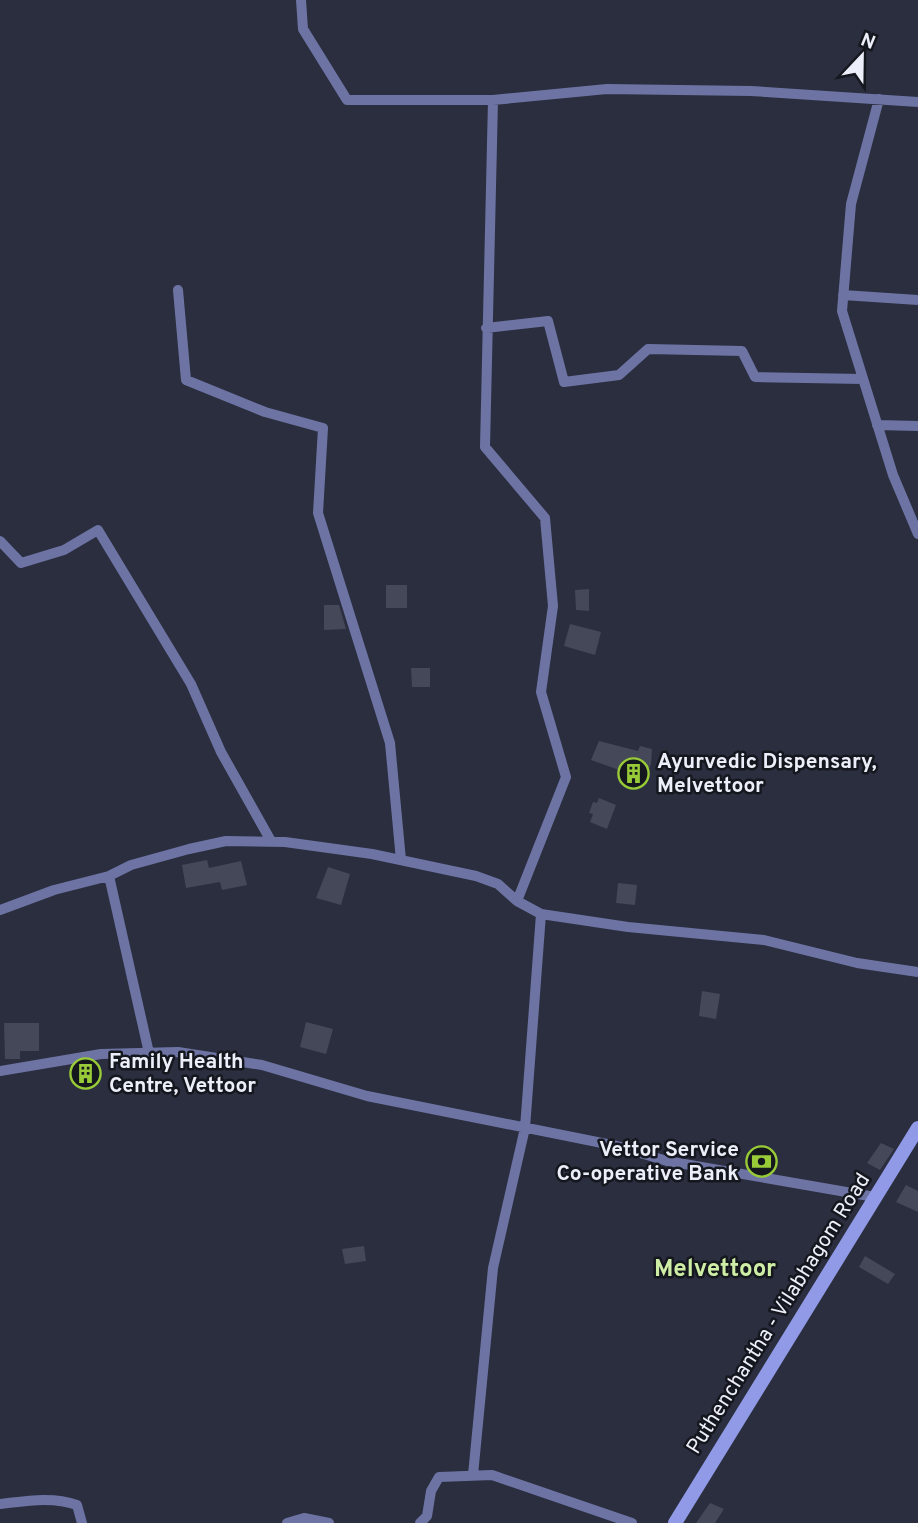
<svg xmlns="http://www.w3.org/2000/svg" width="918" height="1523" font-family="Overpass,sans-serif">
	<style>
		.building { fill: #444859 }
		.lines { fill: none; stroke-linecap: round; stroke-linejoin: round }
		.minor { stroke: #6d74a4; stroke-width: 10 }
		.secondary { stroke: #909ae6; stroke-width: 14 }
		.labels { text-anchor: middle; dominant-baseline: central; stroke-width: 5; stroke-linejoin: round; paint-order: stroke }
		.poi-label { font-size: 21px; font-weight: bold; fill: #eceef9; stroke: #15171e; text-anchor: start }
		.street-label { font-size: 21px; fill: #eceef9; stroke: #15171e }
		.quarter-label { font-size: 24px; font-weight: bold; fill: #ceeda5; stroke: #15171e }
	</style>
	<rect width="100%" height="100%" fill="#2b2e3f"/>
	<!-- building -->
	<path class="building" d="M 386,585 L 407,585 L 407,608 L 386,608 Z
		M 589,589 L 589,611 L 576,610 L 575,590 Z
		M 324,605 L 339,605 L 346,629 L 324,630 Z
		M 570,624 L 601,632 L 595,655 L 564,646 Z
		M 411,668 L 430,668 L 430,687 L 412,687 Z
		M 599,741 L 638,751 L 640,746 L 652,749 L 651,764 L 643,784 L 619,783 L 622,771 L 591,760 Z
		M 599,798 L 616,805 L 607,829 L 590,822 L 593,814 L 589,813 L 593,802 L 597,803 Z
		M 207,860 L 209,868 L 241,861 L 247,885 L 222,890 L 220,882 L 186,888 L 182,865 Z
		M 328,867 L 350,874 L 341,905 L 316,898 Z
		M 618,883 L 637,885 L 635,905 L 616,903 Z
		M 702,991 L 720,994 L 716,1019 L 699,1016 Z
		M 306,1022 L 333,1029 L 326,1054 L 300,1047 Z
		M 4,1023 L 39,1023 L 39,1051 L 20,1051 L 20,1059 L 5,1059 Z
		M 95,1063 L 97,1083 L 76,1084 L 76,1066 Z
		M 881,1143 L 894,1149 L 880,1170 L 867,1163 Z
		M 906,1185 L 918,1191 L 918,1212 L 896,1202 Z
		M 364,1246 L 366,1261 L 345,1264 L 342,1249 Z
		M 865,1256 L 895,1274 L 888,1284 L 859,1267 Z
		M 710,1503 L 724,1509 L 715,1523 L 696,1523 Z"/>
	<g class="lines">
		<!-- minor -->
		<path class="minor" d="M 301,0 L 303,29 L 347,100 L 493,100 L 607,89 L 751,91 L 918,102
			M 879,99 L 851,204 L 842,311 L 893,475 L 918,534
			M 493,100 L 485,447 L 545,518 L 553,606 L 541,692 L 566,777 L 517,901
			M 178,290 L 186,380 L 265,412 L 323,428 L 318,513 L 390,743 L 401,860
			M 843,295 L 918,300
			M 486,328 L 548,321 L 564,382 L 619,375 L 648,349 L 742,351 L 755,377 L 863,379
			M 877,425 L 918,426
			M 0,541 L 21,563 L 64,550 L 98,530 L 191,684 L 221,752 L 271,841
			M 109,876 L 149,1053
			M 0,910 L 54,890 L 109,876 L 131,865 L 189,849 L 226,841 L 285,842 L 372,854 L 476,876 L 498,884 L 517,901 L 541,914 L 628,927 L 764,940 L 857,963 L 918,972
			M 0,1071 L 101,1054 L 178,1052 L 262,1065 L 367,1096 L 617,1146 L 667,1161 L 875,1197
			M 473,1475 L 493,1268 L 525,1128 L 541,914
			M 0,1504 C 26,1501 52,1496 77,1505 L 82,1523
			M 287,1523 L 304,1518 L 329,1523
			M 420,1523 L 427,1516 L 431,1491 L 439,1477 L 492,1475 L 632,1523"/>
		<!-- secondary -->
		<path class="secondary" d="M 675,1523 L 918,1128"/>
	</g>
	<!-- icons -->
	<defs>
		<symbol id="building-ring" viewBox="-11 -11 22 22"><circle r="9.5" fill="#15171e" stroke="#98cb37" stroke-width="1.5"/><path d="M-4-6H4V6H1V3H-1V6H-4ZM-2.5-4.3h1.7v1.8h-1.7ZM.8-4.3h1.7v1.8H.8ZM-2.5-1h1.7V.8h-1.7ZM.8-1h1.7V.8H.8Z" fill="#98cb37"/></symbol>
		<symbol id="bank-ring" viewBox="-11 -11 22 22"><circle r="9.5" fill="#15171e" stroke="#98cb37" stroke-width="1.5"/><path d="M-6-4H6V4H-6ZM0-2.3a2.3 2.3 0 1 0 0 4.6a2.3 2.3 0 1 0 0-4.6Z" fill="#98cb37"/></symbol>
	</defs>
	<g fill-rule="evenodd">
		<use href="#building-ring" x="616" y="756" width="35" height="35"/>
		<use href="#building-ring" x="68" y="1056" width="35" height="35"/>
		<use href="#bank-ring" x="744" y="1144" width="35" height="35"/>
	</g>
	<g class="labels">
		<!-- poi labels -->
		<g class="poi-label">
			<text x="657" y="762">Ayurvedic Dispensary,<tspan x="657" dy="24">Melvettoor</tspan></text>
			<text x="109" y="1062">Family Health<tspan x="109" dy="24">Centre, Vettoor</tspan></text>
			<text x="739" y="1150" text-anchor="end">Vettor Service<tspan x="739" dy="24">Co-operative Bank</tspan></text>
		</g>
		<!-- street labels -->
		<g class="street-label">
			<text transform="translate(779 1314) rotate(-58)">Puthenchantha - Vilabhagom Road</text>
		</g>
		<!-- quarter labels -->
		<g class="quarter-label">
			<text x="715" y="1270">Melvettoor</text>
		</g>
	</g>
	<!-- north arrow -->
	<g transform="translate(862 56) rotate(22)" stroke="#15171e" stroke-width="5" paint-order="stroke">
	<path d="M0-5L12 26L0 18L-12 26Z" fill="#eceef9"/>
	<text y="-10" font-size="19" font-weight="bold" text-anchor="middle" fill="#eceef9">N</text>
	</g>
</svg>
